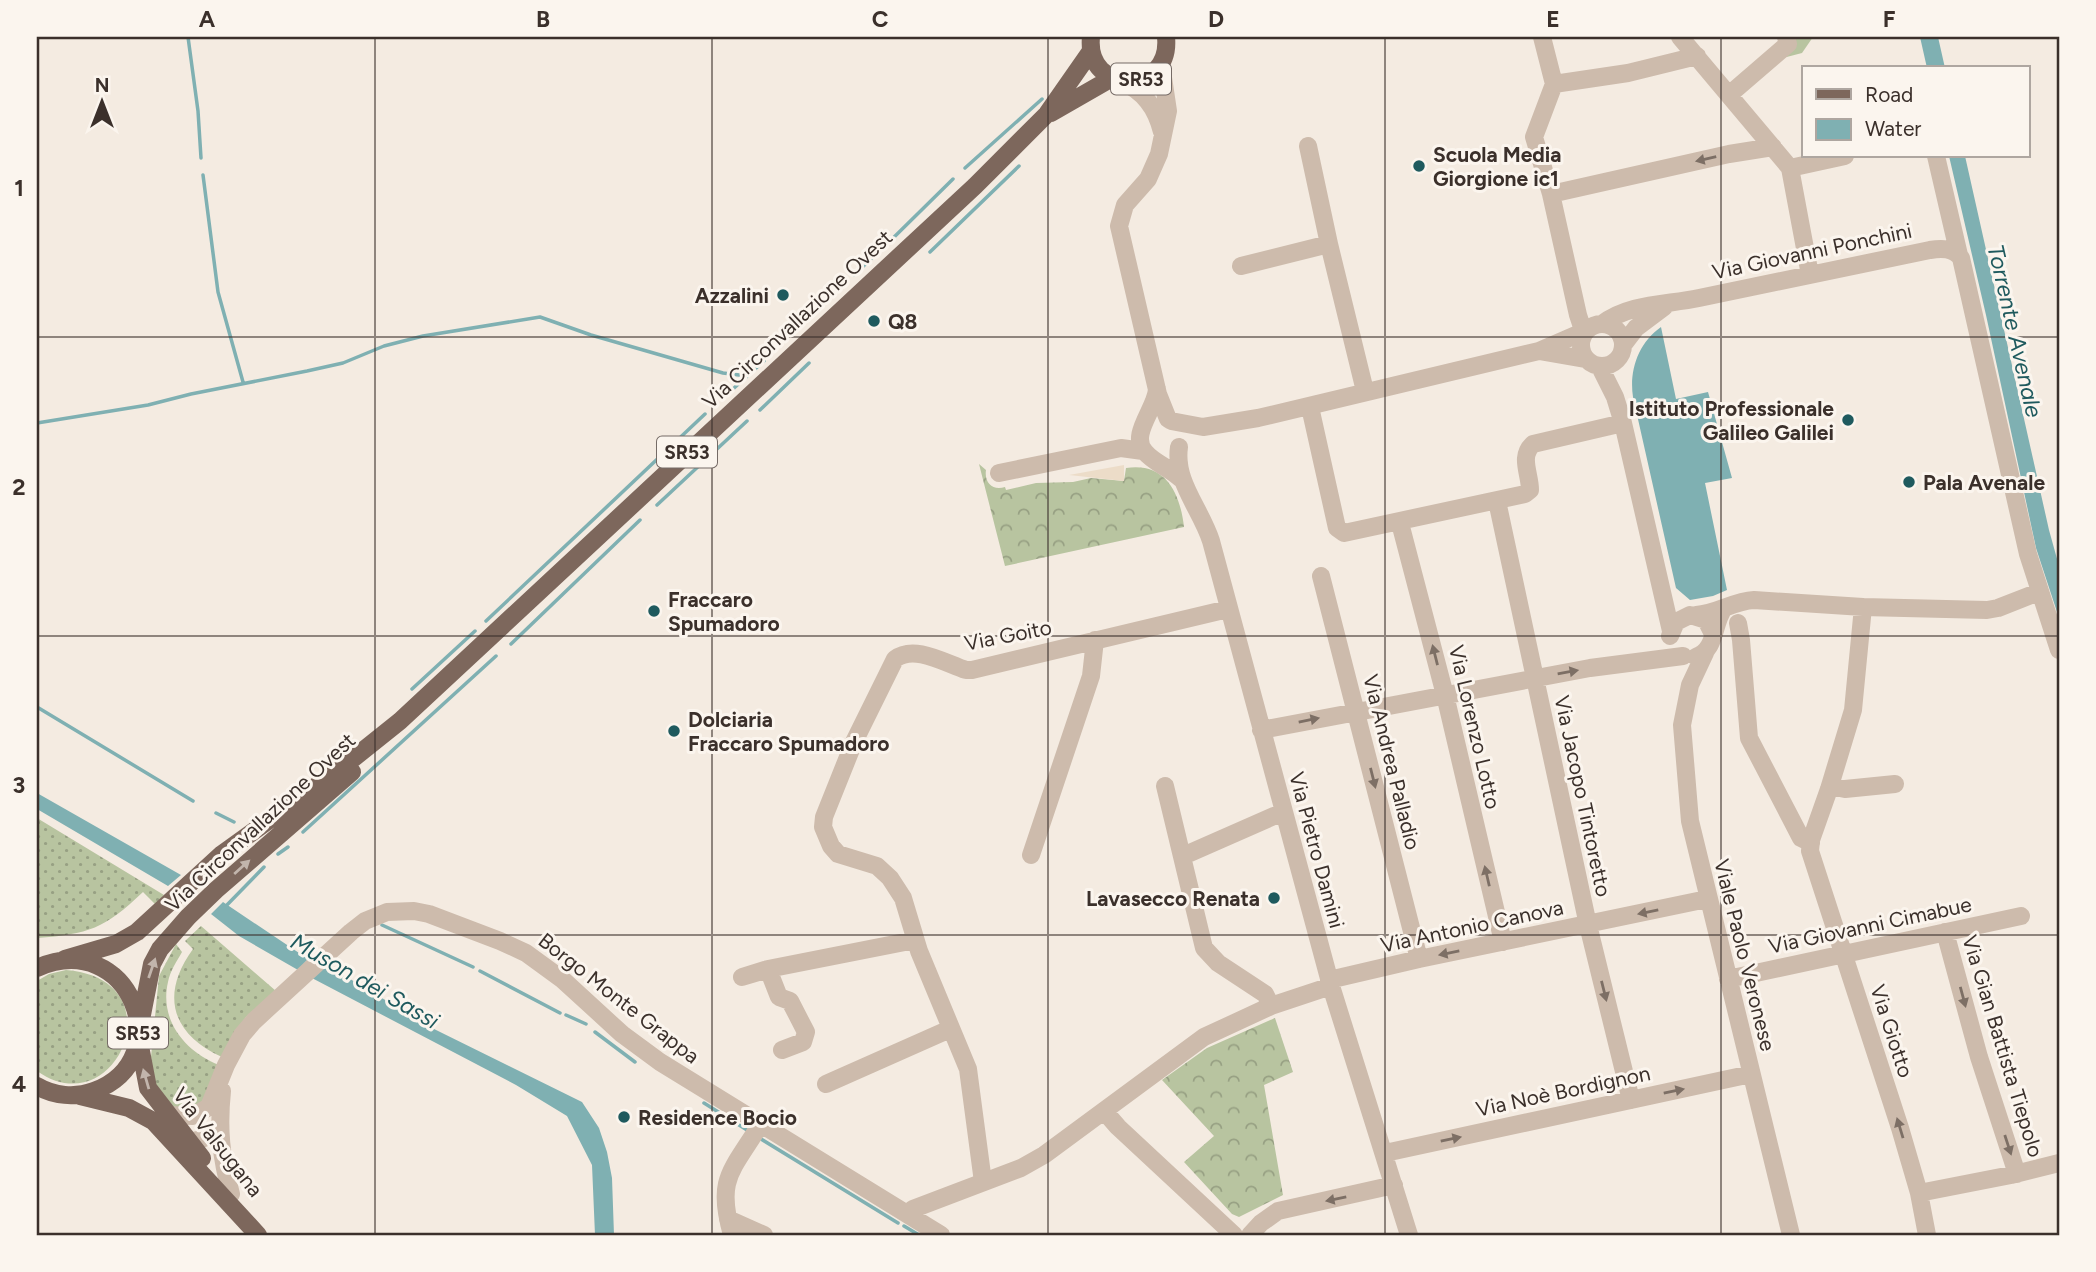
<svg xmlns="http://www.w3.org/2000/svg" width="2096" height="1272" font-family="Figtree,sans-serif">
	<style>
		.grass { fill: url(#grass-dots) }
		.forest { fill: url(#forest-crowns) }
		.pitch { fill: #b8c4a0 }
		.plaza { fill: #ecdcc8 }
		.water { fill: #7fb0b2 }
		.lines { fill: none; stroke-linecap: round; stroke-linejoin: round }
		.stream { stroke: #7fb0b2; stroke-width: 3.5 }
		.minor { stroke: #cdbbac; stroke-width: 18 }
		.major { stroke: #7d675c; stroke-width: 18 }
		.oneway { fill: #7d6f65 }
		.oneway2 { fill: #c2b5ac }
		.grid { fill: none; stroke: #3b302b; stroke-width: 2; stroke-opacity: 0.55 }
		.poi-dot { fill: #1f5a5e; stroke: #fbf5ee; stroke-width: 2.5 }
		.labels { text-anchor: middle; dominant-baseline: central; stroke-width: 6; stroke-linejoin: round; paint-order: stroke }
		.shield { fill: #fbf5ee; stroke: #756b66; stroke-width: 2 }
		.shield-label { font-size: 19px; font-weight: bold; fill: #3b302b }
		.poi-label { font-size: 21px; font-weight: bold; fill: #3b302b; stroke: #fbf5ee; text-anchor: start }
		.street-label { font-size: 21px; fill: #3b302b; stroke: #fbf5ee }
		.water-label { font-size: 23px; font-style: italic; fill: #1f5a5e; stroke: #fbf5ee }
		.neatline { fill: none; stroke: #3b302b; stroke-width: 2.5 }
		.grid-label { font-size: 23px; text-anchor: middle; font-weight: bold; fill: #3b302b }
	</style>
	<defs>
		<pattern id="grass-dots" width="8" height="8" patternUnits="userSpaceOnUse" patternTransform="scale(1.75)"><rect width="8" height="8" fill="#b8c4a0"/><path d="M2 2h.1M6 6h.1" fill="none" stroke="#97a083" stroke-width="1.8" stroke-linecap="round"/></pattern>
		<pattern id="forest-crowns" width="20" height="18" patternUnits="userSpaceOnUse" patternTransform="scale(1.75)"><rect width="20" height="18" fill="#b8c4a0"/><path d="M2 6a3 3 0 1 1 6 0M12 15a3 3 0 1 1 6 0" fill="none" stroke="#97a083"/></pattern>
	</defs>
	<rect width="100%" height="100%" fill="#f4ebe1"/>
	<!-- grass -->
	<path class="grass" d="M 37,818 L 164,895 L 155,904 L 143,892 C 104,929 89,934 37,938 Z
		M 201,926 L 276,991 L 246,1017 L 222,1057 C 171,1034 160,994 193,949 L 185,941 Z
		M 176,944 L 182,952 C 177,961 170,971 168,982 C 159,1021 186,1052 219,1065 C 211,1093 211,1109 178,1111 L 155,1090 L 151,1057 L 159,976 Z
		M 66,970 C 179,979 116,1127 37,1071 L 37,981 L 49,974 Z"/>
	<!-- forest -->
	<path class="forest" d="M 979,464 L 986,470 C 984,483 993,491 1005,487 L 1006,490 L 1036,483 L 1073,482 L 1091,478 L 1124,481 L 1126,468 C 1165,462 1180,492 1184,527 L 1005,566 Z
		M 1275,1018 L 1293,1072 L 1264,1085 L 1283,1195 L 1239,1217 L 1232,1214 L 1184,1162 L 1214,1136 L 1162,1080 L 1207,1048 Z"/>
	<!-- pitch -->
	<path class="pitch" d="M 1794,37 L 1813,37 L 1802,53 L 1775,60 Z"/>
	<!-- plaza -->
	<path class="plaza" d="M 1124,465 L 1124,481 L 1069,475 Z"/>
	<!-- water -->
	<path class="water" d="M 1920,37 L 1938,37 L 1945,68 L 1927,68 Z
		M 1949,156 L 1965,156 L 2049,530 L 2059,566 L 2059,618 L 2036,548 L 1986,315 Z
		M 1661,327 L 1676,399 L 1708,392 L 1732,478 L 1705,483 L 1727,590 L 1713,596 L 1690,600 L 1676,588 L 1633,397 C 1629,371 1638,343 1661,327 Z
		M 37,793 L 181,875 L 168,886 L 37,809 Z
		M 223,902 L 308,959 L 298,970 L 239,936 L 211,914 Z
		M 325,964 L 432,1028 L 582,1102 L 599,1128 L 607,1152 L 612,1178 L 614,1235 L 595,1235 L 592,1165 L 567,1116 L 516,1085 L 310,977 Z"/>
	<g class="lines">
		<!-- stream -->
		<path class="stream" d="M 188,37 L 198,111 L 201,158
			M 965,168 L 1042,99
			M 203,175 L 218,292 L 243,382
			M 885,246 L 953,179
			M 930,252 L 1019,166
			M 854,275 L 874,256
			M 723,398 L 764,361
			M 760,410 L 809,363
			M 37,423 L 148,405 L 191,394 L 307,371 L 343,363 L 384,346 L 423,336 L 540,317 L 591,335 L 723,373 L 747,376
			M 657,505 L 747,421
			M 486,621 L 705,414
			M 511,644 L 640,520
			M 412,689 L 475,631
			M 37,707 L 193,801
			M 216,813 L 234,822
			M 303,832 L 496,656
			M 278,854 L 288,847
			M 224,908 L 264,867
			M 382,925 L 473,967
			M 480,971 L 560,1013
			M 566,1015 L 586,1024
			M 595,1032 L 635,1062
			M 704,1103 L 747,1130
			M 761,1139 L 898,1223
			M 904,1226 L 919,1235"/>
		<!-- minor -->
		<path class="minor" d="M 1542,37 L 1554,84 L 1534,137 L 1551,194 L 1578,315 L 1581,324 L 1586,330
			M 1680,37 L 1790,168 L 1810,275
			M 1161,64 L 1168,111 L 1159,154 L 1148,179 L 1125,205 L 1119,226 L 1158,394 L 1168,419
			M 1121,81 C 1144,92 1156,107 1162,132
			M 1554,84 L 1628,73 L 1697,56
			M 1730,94 L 1788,44 L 1786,37
			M 1308,146 L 1329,244 L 1365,391
			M 1936,156 L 1959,255
			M 1790,168 L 1845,156
			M 1551,194 L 1729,154 L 1773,147
			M 1241,266 L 1329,244
			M1581 345a21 21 0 1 1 42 0a21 21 0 1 1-42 0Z
			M 1602,324 C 1630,303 1666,305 1699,298 C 1776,282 1853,266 1930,250 C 1942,248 1953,248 1961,258 L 2028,554 L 2059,650
			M 1623,345 L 1636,328 L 1664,307
			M 1539,351 L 1585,331
			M 1600,367 L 1615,397 L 1623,423 L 1671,631
			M 1157,389 C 1156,409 1129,435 1145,452 C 1154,463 1170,468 1181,479
			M 1310,407 L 1337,528 L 1344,533 L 1525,494 L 1530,490 C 1530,473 1519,457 1533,444 L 1623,423
			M 1171,421 L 1203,427 L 1258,418 L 1539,351 L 1585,359
			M 1179,447 C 1174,482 1201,509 1211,541 L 1331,986 L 1409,1235
			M 999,473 L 1121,448 L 1143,451
			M 1497,501 L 1588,925 L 1631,1100
			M 1400,523 L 1445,695 L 1503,942
			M 1321,576 L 1419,959
			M 1863,607 L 1853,710 L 1829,789 L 1811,840 L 1810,851 L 1900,1128 L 1919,1193 L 1927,1235
			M 1696,615 C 1717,614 1733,601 1754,600 L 1863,607 L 1987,610 L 1998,608 L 2039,592
			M 1738,623 L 1741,640 L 1749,738 L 1801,838 L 1811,843
			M 1670,636 L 1676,622 L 1690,615 L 1706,620 L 1713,634
			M 1705,653 L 1690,685 L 1682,725 L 1690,821 L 1791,1235
			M 1696,657 C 1717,649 1712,625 1724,608
			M 1261,730 L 1590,668 L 1683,656
			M 1165,786 L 1204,948 L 1218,963 L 1265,994 L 1271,1006
			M 1830,786 L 1845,789 L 1895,784
			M 1031,855 L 1091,676 L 1095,640
			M 1183,856 L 1283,812
			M 1945,932 L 1979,1057 L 2017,1174
			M 768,969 L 779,997 L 790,1001 L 806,1032 L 803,1042 L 782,1050
			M 742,977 L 768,969 L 915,940
			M 1728,979 L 2021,916
			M 1329,980 L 1419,959 L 1707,899
			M 826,1084 L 950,1029
			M 222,1091 C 218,1129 221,1157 231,1194
			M 1105,1112 L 1118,1127 L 1234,1235
			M 168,1115 L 193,1116 L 209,1107 L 226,1065 L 242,1035 L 254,1021 L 351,932 L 365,921 L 387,912 L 414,911 L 429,914 L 500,941 L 526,953 L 563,980 L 622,1034 L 660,1062 L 941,1235
			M 178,1137 L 182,1141 C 197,1143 207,1138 218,1128
			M 1385,1153 L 1751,1074
			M 983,1182 L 968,1069 L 919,951 L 903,898 L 890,878 L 877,866 L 838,854 L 831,846 L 823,827 L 824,817 L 854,742 L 895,659 C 914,644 945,663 966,670 L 972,670 L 1228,609
			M 1919,1193 L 2011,1175 L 2059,1163
			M 907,1214 L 913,1209 L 1021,1168 L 1044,1155 L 1204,1037 L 1271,1006 L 1331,986
			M 728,1219 L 764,1235
			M 732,1235 C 716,1179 731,1172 760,1125
			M 1250,1235 L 1261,1223 L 1278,1211 L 1394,1185"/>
		<!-- major -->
		<path class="major" d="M 1091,37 C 1085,95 1172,96 1166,37
			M 1051,113 L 1112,78
			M 65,959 L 116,944 L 137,932 L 222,854 L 340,769 L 400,721 L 975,186 L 1047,114 L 1091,51
			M 37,968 C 129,927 181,1059 94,1091 C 75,1098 54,1096 37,1086
			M 139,1030 L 152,964 L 160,949 L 188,917 L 216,890 L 352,772
			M 139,1041 L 148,1088 L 202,1158
			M 80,1096 L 129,1108 L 153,1121 L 258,1235"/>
	</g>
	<!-- one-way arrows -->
	<defs><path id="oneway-solid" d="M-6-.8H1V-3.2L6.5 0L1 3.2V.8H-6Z" transform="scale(1.75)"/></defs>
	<g class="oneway">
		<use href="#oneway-solid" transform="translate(1706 159) rotate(167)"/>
		<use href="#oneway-solid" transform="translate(1435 655) rotate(-104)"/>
		<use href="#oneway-solid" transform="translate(1568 672) rotate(-10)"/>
		<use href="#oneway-solid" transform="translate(1309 720) rotate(-11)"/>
		<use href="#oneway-solid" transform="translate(1373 778) rotate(76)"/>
		<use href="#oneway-solid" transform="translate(1487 876) rotate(-103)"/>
		<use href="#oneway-solid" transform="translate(1648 912) rotate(168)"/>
		<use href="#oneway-solid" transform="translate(1449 953) rotate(169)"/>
		<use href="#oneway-solid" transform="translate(1604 991) rotate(76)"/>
		<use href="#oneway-solid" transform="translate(1963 997) rotate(75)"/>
		<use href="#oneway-solid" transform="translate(1674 1091) rotate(-12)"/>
		<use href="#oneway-solid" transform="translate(1900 1128) rotate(-107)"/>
		<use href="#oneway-solid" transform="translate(1451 1139) rotate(-12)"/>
		<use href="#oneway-solid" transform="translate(2008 1145) rotate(72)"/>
		<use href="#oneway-solid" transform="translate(1336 1199) rotate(168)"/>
	</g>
	<g class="oneway2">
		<use href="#oneway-solid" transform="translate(242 867) rotate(-42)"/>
		<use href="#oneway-solid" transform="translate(152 968) rotate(-71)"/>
		<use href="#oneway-solid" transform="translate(146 1079) rotate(-106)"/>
	</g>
	<!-- grid -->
	<path class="grid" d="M 375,37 L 375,1235M 712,37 L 712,1235M 1048,37 L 1048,1235M 1385,37 L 1385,1235M 1721,37 L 1721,1235M 37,337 L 2059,337M 37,636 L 2059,636M 37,935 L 2059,935"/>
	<!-- markers -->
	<g class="poi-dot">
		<circle cx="1419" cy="166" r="7"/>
		<circle cx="783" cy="295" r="7"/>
		<circle cx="874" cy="321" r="7"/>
		<circle cx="1848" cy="420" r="7"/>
		<circle cx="1909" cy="482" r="7"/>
		<circle cx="654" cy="611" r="7"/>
		<circle cx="674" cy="731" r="7"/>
		<circle cx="1274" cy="898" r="7"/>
		<circle cx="624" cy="1117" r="7"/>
	</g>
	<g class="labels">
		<!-- shield labels -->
		<g class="shield">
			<rect x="1111" y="63.5" width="60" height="31" rx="5"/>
			<rect x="657" y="436.5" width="60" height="31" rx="5"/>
			<rect x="108" y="1017.5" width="60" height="31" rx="5"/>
		</g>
		<g class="shield-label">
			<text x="1141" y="79">SR53</text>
			<text x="687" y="452">SR53</text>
			<text x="138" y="1033">SR53</text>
		</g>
		<!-- poi labels -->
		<g class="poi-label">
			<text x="1433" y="154">Scuola Media<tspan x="1433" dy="24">Giorgione ic1</tspan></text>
			<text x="769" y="295" text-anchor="end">Azzalini</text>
			<text x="888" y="321">Q8</text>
			<text x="1834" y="408" text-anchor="end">Istituto Professionale<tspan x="1834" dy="24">Galileo Galilei</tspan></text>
			<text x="1923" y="482">Pala Avenale</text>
			<text x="668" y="599">Fraccaro<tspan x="668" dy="24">Spumadoro</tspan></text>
			<text x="688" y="719">Dolciaria<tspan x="688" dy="24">Fraccaro Spumadoro</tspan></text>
			<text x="1260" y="898" text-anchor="end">Lavasecco Renata</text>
			<text x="638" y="1117">Residence Bocio</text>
		</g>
		<!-- street labels -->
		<g class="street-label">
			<text transform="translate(1812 251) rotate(-12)">Via Giovanni Ponchini</text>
			<text transform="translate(797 319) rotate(-43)">Via Circonvallazione Ovest</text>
			<text transform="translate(1008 635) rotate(-11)">Via Goito</text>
			<text transform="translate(1475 727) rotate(77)">Via Lorenzo Lotto</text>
			<text transform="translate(1392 762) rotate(76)">Via Andrea Palladio</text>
			<text transform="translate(1583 796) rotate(78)">Via Jacopo Tintoretto</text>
			<text transform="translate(260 822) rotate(-43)">Via Circonvallazione Ovest</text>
			<text transform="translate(1317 850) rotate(75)">Via Pietro Damini</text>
			<text transform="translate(1870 925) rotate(-12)">Via Giovanni Cimabue</text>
			<text transform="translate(1472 926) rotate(-12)">Via Antonio Canova</text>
			<text transform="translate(1745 955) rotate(76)">Viale Paolo Veronese</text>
			<text transform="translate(619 998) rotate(38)">Borgo Monte Grappa</text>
			<text transform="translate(1892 1031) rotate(72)">Via Giotto</text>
			<text transform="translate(2003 1046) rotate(73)">Via Gian Battista Tiepolo</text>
			<text transform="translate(1563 1091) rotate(-12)">Via Noè Bordignon</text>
			<text transform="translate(218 1142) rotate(52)">Via Valsugana</text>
		</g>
		<!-- water labels -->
		<g class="water-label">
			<text transform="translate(2015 331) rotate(77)">Torrente Avenale</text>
			<text transform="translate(365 981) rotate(30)">Muson dei Sassi</text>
		</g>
	</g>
	<!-- border -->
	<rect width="2096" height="1272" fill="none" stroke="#fbf5ee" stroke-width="77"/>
	<!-- legend -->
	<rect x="1802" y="66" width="228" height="91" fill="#fbf5ee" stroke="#aea6a0" stroke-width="2"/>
	<rect x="1816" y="89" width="35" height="10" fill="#7d675c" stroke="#aea6a0" stroke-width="2"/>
	<text x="1865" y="102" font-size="21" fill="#3b302b">Road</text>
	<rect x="1816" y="119" width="35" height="21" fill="#7fb0b2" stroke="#aea6a0" stroke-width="2"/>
	<text x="1865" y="136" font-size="21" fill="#3b302b">Water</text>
	<!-- north arrow -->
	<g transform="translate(102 102)" stroke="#fbf5ee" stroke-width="5" paint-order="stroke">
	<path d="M0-5L12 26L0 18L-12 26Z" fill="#3b302b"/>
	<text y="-10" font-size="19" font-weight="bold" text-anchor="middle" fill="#3b302b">N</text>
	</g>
	<rect x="38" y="38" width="2020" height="1196" class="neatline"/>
	<g class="grid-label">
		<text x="207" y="27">A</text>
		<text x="543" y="27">B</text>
		<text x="880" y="27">C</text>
		<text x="1216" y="27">D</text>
		<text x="1553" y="27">E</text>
		<text x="1889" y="27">F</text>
		<text x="19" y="196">1</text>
		<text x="19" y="495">2</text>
		<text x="19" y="793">3</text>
		<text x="19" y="1092">4</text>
	</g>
</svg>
